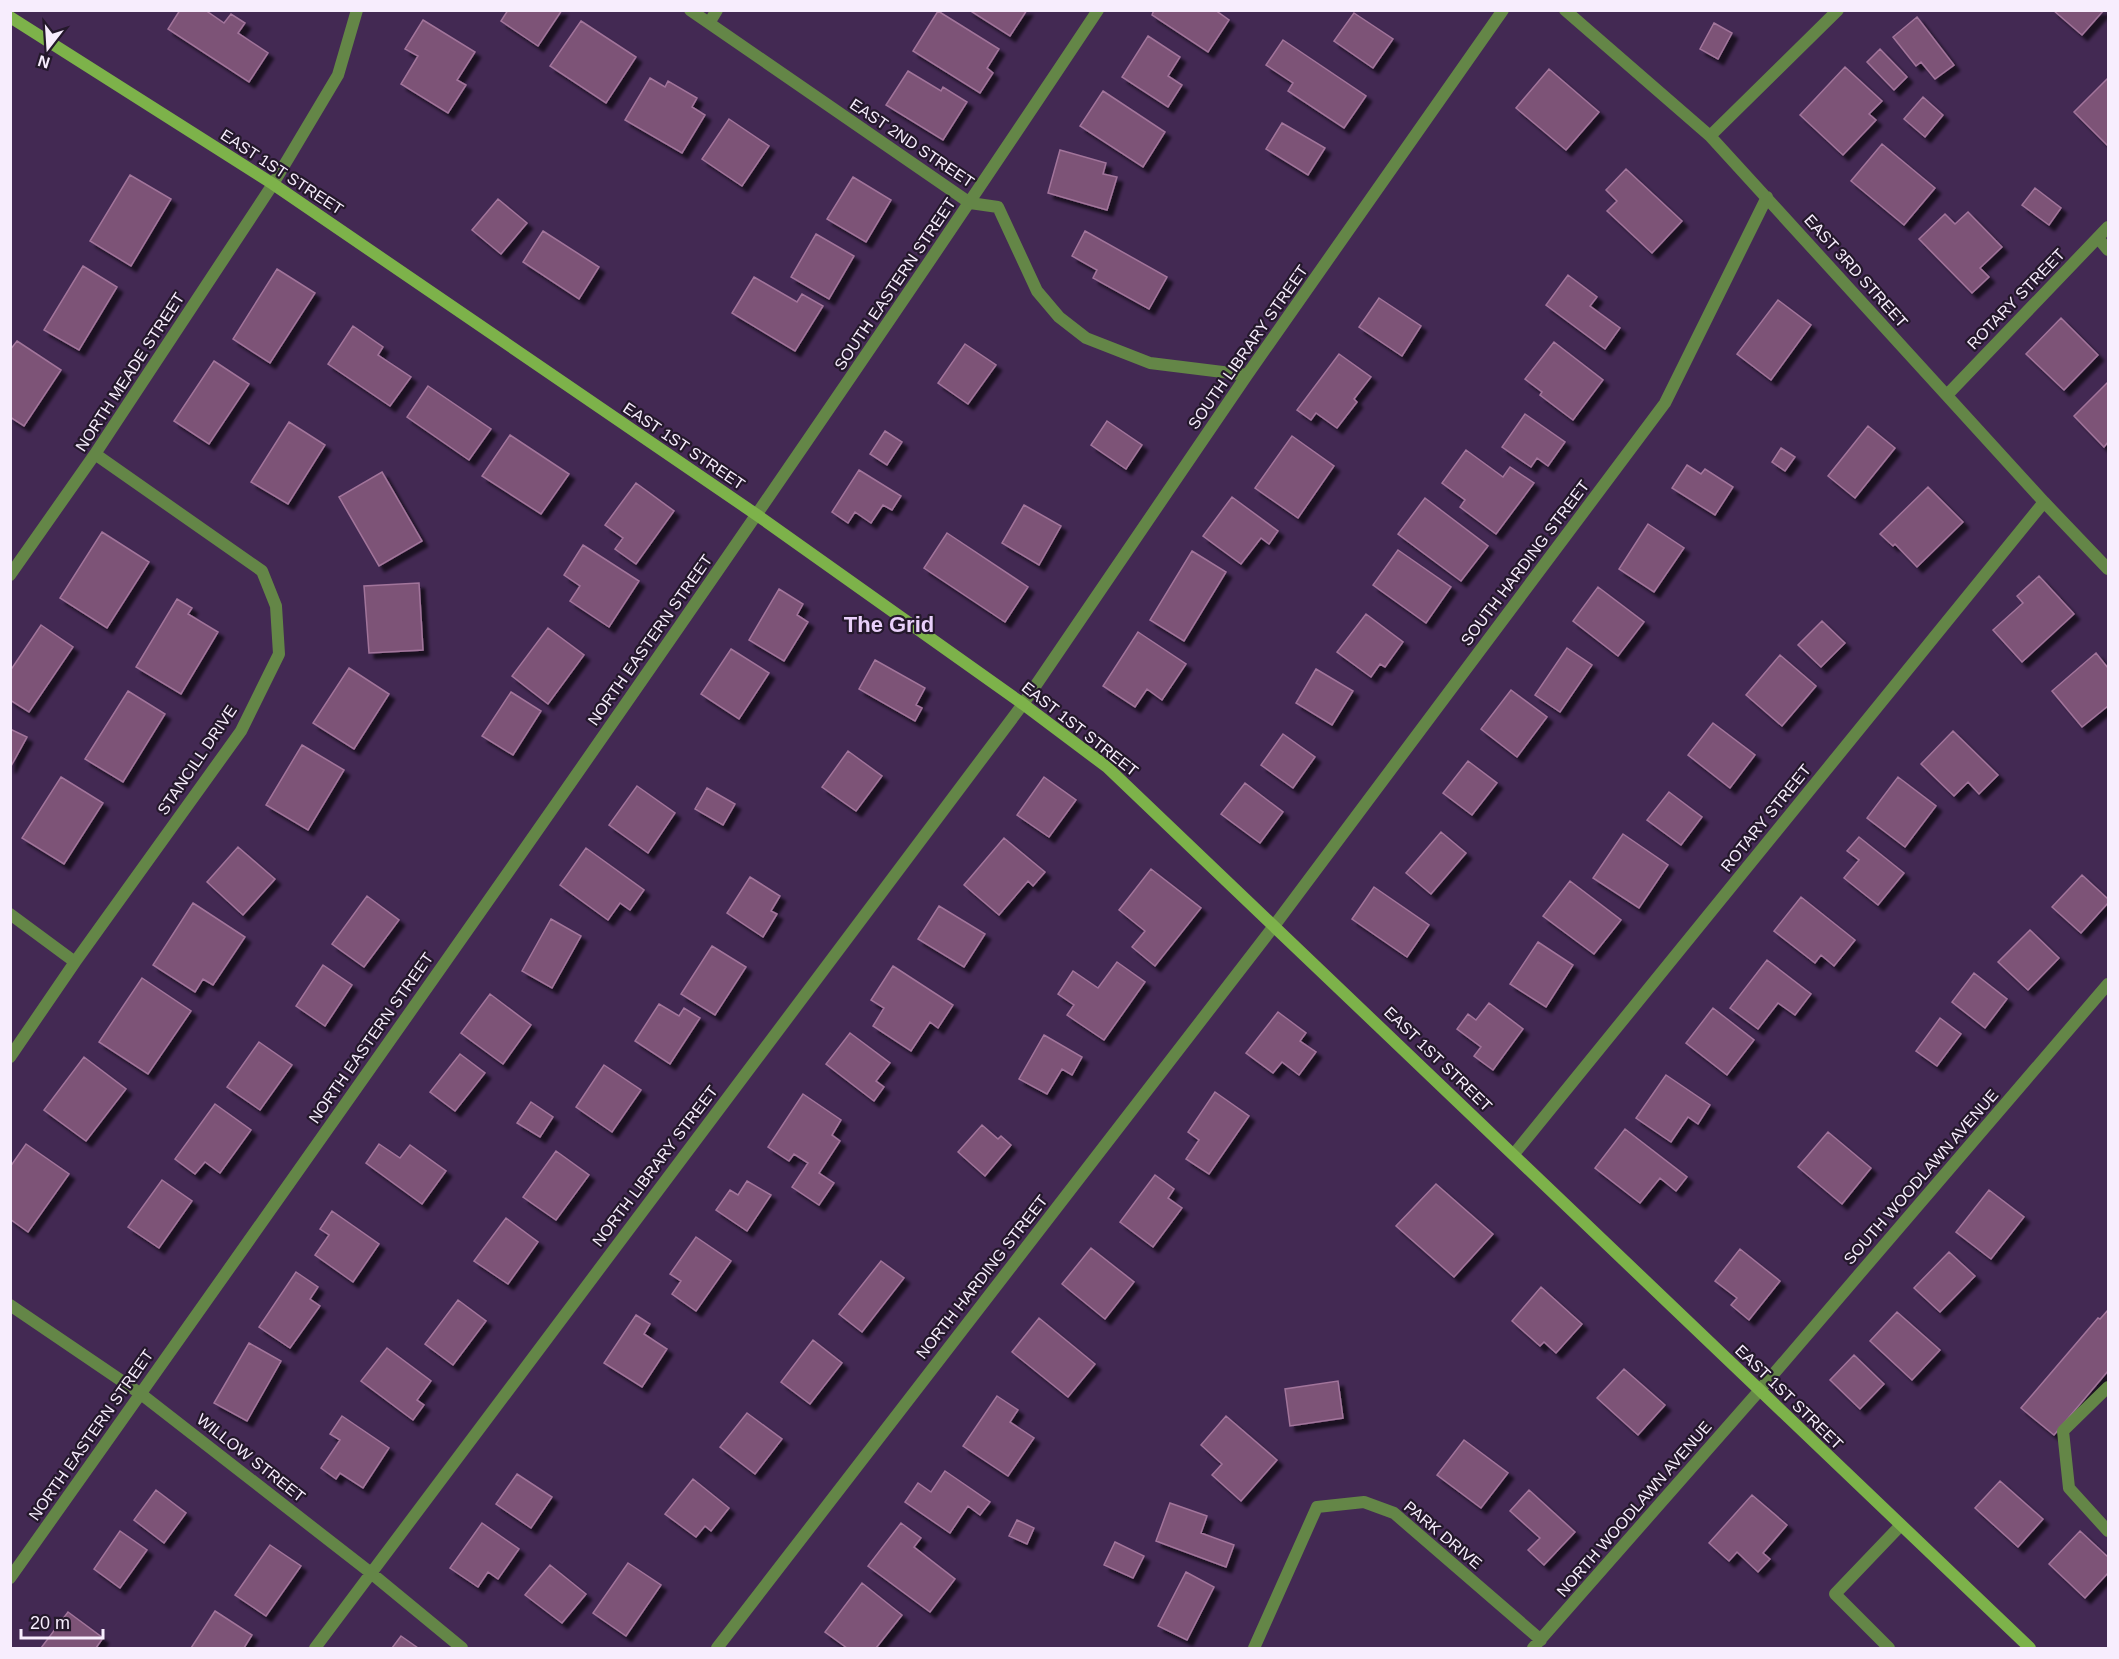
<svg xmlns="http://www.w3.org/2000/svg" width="2119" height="1659" font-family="Arial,sans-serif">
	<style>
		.building { fill: #7d5277; stroke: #a2759b; stroke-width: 1.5; filter: url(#shadow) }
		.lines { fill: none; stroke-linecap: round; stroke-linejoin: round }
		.lane { stroke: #648647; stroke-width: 12 }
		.street { stroke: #648647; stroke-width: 12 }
		.secondary { stroke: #7db24a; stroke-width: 12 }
		.labels { text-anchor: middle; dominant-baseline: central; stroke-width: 4.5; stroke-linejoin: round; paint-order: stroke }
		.street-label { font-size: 16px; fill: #f7edfd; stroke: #24182b }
		.district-label { font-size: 22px; font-weight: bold; fill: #e9d0fa; stroke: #24182b }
	</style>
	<defs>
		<filter id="shadow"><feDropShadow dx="5.5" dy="5.5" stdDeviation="1.5" flood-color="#0009"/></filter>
	</defs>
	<rect width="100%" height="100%" fill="#432953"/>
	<!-- building -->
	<path class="building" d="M 180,10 L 205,10 L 224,23 L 231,14 L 245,23 L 238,33 L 268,53 L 249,82 L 168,29 Z
		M 508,10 L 562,10 L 538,46 L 501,21 Z
		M 969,10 L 1027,10 L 1010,36 Z
		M 1154,10 L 1215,10 L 1229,20 L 1208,52 L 1152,15 Z
		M 2053,10 L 2104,10 L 2082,35 Z
		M 938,11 L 999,49 L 987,68 L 993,73 L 980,93 L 913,51 Z
		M 1354,13 L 1393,39 L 1373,68 L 1334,41 Z
		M 1917,17 L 1954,65 L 1935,79 L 1921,62 L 1916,66 L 1893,37 Z
		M 423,20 L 475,52 L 457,80 L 466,85 L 448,113 L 401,84 L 418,56 L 405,49 Z
		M 581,21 L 636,57 L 606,103 L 550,66 Z
		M 1714,23 L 1732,33 L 1718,59 L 1700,49 Z
		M 1148,36 L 1180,57 L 1168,76 L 1182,85 L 1168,107 L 1122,77 Z
		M 1283,40 L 1366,96 L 1344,128 L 1288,91 L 1293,83 L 1266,65 Z
		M 1880,49 L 1907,77 L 1894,90 L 1867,62 Z
		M 1845,67 L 1882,101 L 1869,114 L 1876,120 L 1843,155 L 1800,115 Z
		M 1549,69 L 1599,112 L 1566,150 L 1516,108 Z
		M 908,71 L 941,91 L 943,87 L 967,102 L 943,140 L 886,105 Z
		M 650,78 L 665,87 L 668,81 L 697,98 L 692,107 L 705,115 L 682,153 L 625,120 Z
		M 2108,78 L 2108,146 L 2074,112 Z
		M 1103,91 L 1165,132 L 1143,167 L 1080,126 Z
		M 1923,97 L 1943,115 L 1925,137 L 1904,119 Z
		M 729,119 L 769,146 L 742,186 L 702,159 Z
		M 1282,123 L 1325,148 L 1308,175 L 1266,149 Z
		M 1882,144 L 1935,188 L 1904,225 L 1851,181 Z
		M 1060,150 L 1106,163 L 1103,174 L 1117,177 L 1107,210 L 1048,193 Z
		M 1626,169 L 1682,221 L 1652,253 L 1607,211 L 1617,201 L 1606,190 Z
		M 130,175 L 171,199 L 131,266 L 90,241 Z
		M 853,177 L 891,200 L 866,242 L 827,219 Z
		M 2035,188 L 2061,208 L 2049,225 L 2022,205 Z
		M 498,199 L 527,223 L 501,254 L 472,230 Z
		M 1968,212 L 2002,247 L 1980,268 L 1989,277 L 1972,293 L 1919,239 L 1945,214 L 1955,224 Z
		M 543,231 L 599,267 L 579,299 L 523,262 Z
		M 1085,231 L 1167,277 L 1149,309 L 1093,278 L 1097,270 L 1072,256 Z
		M 816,234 L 854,256 L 829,299 L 791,277 Z
		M 83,266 L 117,287 L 79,350 L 44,330 Z
		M 277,269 L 315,293 L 270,363 L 233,339 Z
		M 1568,275 L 1597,297 L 1590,306 L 1620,328 L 1605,349 L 1546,305 Z
		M 754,277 L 797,302 L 802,294 L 823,306 L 795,351 L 732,313 Z
		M 1379,298 L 1421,326 L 1402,356 L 1359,327 Z
		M 1778,300 L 1811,325 L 1771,380 L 1737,354 Z
		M 2061,318 L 2098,355 L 2064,390 L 2026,354 Z
		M 353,326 L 383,347 L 378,355 L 411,377 L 390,406 L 328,364 Z
		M 17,341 L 61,370 L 24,426 L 10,417 L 10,350 Z
		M 1554,342 L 1603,380 L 1573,420 L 1540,395 L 1542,392 L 1525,379 Z
		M 965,344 L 996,365 L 968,404 L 938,383 Z
		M 1339,354 L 1371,377 L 1354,399 L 1357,402 L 1337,428 L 1316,413 L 1311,420 L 1297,410 Z
		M 214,361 L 249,384 L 209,444 L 174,421 Z
		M 2108,382 L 2108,442 L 2104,447 L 2074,416 Z
		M 428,386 L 491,429 L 469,460 L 407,417 Z
		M 1525,414 L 1565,442 L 1548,466 L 1537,458 L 1531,467 L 1502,447 Z
		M 1107,421 L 1142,445 L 1126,469 L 1091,445 Z
		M 289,422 L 325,445 L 288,504 L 251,482 Z
		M 1868,426 L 1895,448 L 1855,498 L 1828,476 Z
		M 885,431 L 902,442 L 887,465 L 870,454 Z
		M 510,435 L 569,474 L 541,514 L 482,476 Z
		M 1292,436 L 1334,466 L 1298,518 L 1255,488 Z
		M 1781,448 L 1795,457 L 1785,471 L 1772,462 Z
		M 1466,450 L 1503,477 L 1510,467 L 1534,483 L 1496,534 L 1460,507 L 1465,500 L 1442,483 Z
		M 1687,465 L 1701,474 L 1705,469 L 1733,487 L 1715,515 L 1672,488 Z
		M 859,470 L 901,496 L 892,510 L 883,505 L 871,523 L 855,512 L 848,523 L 832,512 Z
		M 382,472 L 422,541 L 379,566 L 339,497 Z
		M 636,483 L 674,511 L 636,564 L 615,549 L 623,538 L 605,525 Z
		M 1928,487 L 1963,522 L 1917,567 L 1895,544 L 1893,546 L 1880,534 Z
		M 1232,497 L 1278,531 L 1269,544 L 1261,538 L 1241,564 L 1203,536 Z
		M 1425,498 L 1488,546 L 1461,581 L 1398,534 Z
		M 1024,505 L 1061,526 L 1039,565 L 1002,543 Z
		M 1648,524 L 1684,548 L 1654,592 L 1619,569 Z
		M 102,532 L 149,562 L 107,628 L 60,598 Z
		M 947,533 L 1028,587 L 1005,622 L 924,568 Z
		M 583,545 L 639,581 L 609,627 L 570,601 L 580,586 L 564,575 Z
		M 1398,550 L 1451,587 L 1426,623 L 1373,585 Z
		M 1192,551 L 1226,572 L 1184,641 L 1150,620 Z
		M 2039,576 L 2074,614 L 2022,662 L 1993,630 L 2023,603 L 2017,596 Z
		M 419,583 L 423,650 L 369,653 L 364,586 Z
		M 1598,587 L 1644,622 L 1618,656 L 1573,621 Z
		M 779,589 L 803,604 L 797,615 L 808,622 L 784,661 L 749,640 Z
		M 177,599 L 192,608 L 188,614 L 218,632 L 181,694 L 136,667 Z
		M 1366,614 L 1403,642 L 1385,667 L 1380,664 L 1371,677 L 1337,652 Z
		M 1822,621 L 1845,643 L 1821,667 L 1798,645 Z
		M 41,625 L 73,647 L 29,712 L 10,700 L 10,671 Z
		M 548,628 L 584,655 L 548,704 L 512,676 Z
		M 1138,632 L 1186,664 L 1162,700 L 1147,689 L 1135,707 L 1103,686 Z
		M 1567,648 L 1592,665 L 1560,712 L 1535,695 Z
		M 731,649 L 769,673 L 739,719 L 701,694 Z
		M 2096,653 L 2108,668 L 2108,706 L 2082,727 L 2052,691 Z
		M 1780,655 L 1816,686 L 1782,726 L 1746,695 Z
		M 875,660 L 925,688 L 916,705 L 922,708 L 915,721 L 859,689 Z
		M 349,668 L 389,694 L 354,749 L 313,723 Z
		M 1316,669 L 1353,691 L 1332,725 L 1296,703 Z
		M 1511,690 L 1547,717 L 1517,757 L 1481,729 Z
		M 128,691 L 165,714 L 123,782 L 85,759 Z
		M 511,692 L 541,711 L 513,755 L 482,736 Z
		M 1713,723 L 1755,755 L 1730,788 L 1688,755 Z
		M 10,729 L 27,737 L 10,768 Z
		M 1953,731 L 1998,775 L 1979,794 L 1968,782 L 1954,796 L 1921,764 Z
		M 1283,734 L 1315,757 L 1293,788 L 1261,765 Z
		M 302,745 L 344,770 L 308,830 L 266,805 Z
		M 848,751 L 882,776 L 856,811 L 822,787 Z
		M 1468,761 L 1497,783 L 1472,815 L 1443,793 Z
		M 61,777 L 103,803 L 64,864 L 22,838 Z
		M 1044,777 L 1076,800 L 1049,837 L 1017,815 Z
		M 1898,777 L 1936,806 L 1905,847 L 1867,818 Z
		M 1245,783 L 1283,812 L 1260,843 L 1221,814 Z
		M 637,786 L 675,813 L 648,853 L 609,825 Z
		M 707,788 L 735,804 L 723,825 L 695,809 Z
		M 1669,792 L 1702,817 L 1681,845 L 1647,820 Z
		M 1441,832 L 1466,853 L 1431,894 L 1406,873 Z
		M 1623,834 L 1668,865 L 1639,908 L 1593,878 Z
		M 1859,837 L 1904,873 L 1878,905 L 1844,878 L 1859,860 L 1847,851 Z
		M 1004,838 L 1045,872 L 1033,886 L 1028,881 L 999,915 L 964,885 Z
		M 238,847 L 275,879 L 243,915 L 207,882 Z
		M 586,848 L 644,890 L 630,910 L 620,903 L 608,920 L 560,885 Z
		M 1151,869 L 1201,908 L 1155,966 L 1132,947 L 1145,931 L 1119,910 Z
		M 2082,875 L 2108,899 L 2108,903 L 2081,933 L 2052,907 Z
		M 750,877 L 780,896 L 771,911 L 777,914 L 763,937 L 727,913 Z
		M 1570,881 L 1621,920 L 1594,954 L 1543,916 Z
		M 1374,887 L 1429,925 L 1407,957 L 1352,919 Z
		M 367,896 L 399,920 L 364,967 L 332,944 Z
		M 1801,897 L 1855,940 L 1834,966 L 1821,955 L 1815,963 L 1774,931 Z
		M 193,903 L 245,937 L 213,985 L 203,979 L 195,992 L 153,965 Z
		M 939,906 L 985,934 L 964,967 L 918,939 Z
		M 551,919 L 581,936 L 552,988 L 522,971 Z
		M 2030,930 L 2059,958 L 2028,990 L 1998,962 Z
		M 1538,942 L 1573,965 L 1546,1007 L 1510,984 Z
		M 712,946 L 746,967 L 715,1015 L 681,994 Z
		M 1767,960 L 1811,994 L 1795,1015 L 1778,1003 L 1758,1029 L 1730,1008 Z
		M 1117,962 L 1145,982 L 1104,1040 L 1067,1015 L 1074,1005 L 1058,994 L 1073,971 L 1098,988 Z
		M 323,965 L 352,985 L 325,1026 L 296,1006 Z
		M 893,966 L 953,1005 L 938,1028 L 930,1022 L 911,1051 L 873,1026 L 884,1008 L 871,1000 Z
		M 1974,973 L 2007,999 L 1985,1028 L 1952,1002 Z
		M 142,978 L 191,1011 L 148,1074 L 99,1042 Z
		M 490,994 L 531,1025 L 503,1064 L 461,1033 Z
		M 1489,1003 L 1523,1029 L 1493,1070 L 1474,1056 L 1481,1047 L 1457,1029 L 1468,1014 L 1476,1020 Z
		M 659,1004 L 679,1016 L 684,1008 L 700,1018 L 670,1064 L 635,1041 Z
		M 1713,1008 L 1754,1040 L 1727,1075 L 1686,1043 Z
		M 1278,1012 L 1306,1033 L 1300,1041 L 1316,1052 L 1299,1075 L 1282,1062 L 1273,1073 L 1246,1053 Z
		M 1940,1018 L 1961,1034 L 1937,1066 L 1916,1051 Z
		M 850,1033 L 890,1063 L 876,1081 L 884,1087 L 874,1101 L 826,1064 Z
		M 1044,1035 L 1082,1057 L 1072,1075 L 1062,1069 L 1047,1094 L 1019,1079 Z
		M 259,1042 L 292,1065 L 260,1110 L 227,1087 Z
		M 460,1054 L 485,1073 L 455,1111 L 430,1092 Z
		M 84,1057 L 126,1089 L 86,1141 L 44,1110 Z
		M 604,1065 L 641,1090 L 612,1132 L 576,1107 Z
		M 1666,1075 L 1710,1105 L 1698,1124 L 1688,1117 L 1671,1142 L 1636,1118 Z
		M 1215,1092 L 1249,1116 L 1209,1174 L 1186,1159 L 1199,1140 L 1188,1132 Z
		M 803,1094 L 841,1120 L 832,1135 L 840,1141 L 819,1173 L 834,1183 L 819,1205 L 792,1187 L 808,1163 L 794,1154 L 789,1161 L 768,1147 Z
		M 531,1102 L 553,1117 L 540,1137 L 517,1123 Z
		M 215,1104 L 251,1130 L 220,1173 L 205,1162 L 195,1174 L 175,1159 Z
		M 982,1125 L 998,1139 L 1001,1136 L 1011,1145 L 985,1176 L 958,1152 Z
		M 1625,1129 L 1687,1177 L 1676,1191 L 1660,1178 L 1640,1203 L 1595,1168 Z
		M 1828,1132 L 1871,1168 L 1842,1204 L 1798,1167 Z
		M 26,1144 L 69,1174 L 28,1232 L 10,1219 L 10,1167 Z
		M 379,1144 L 400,1158 L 410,1145 L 446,1171 L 422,1204 L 366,1163 Z
		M 556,1151 L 589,1175 L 556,1220 L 523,1197 Z
		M 1155,1175 L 1174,1189 L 1168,1198 L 1182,1208 L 1153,1247 L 1120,1222 Z
		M 162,1180 L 192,1201 L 159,1248 L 128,1227 Z
		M 747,1181 L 771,1195 L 747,1231 L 716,1210 L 730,1190 L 738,1195 Z
		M 1436,1184 L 1493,1234 L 1454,1277 L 1396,1226 Z
		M 1989,1190 L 2024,1217 L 1991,1259 L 1956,1232 Z
		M 332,1211 L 379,1244 L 353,1282 L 315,1255 L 329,1235 L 320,1229 Z
		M 506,1218 L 538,1242 L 508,1284 L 474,1261 Z
		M 696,1237 L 731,1261 L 696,1311 L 672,1294 L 681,1281 L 670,1274 Z
		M 1091,1248 L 1134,1282 L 1105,1319 L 1062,1284 Z
		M 1740,1249 L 1780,1281 L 1749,1320 L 1731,1305 L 1737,1298 L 1715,1281 Z
		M 1949,1252 L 1975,1276 L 1940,1312 L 1914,1288 Z
		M 881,1261 L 904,1278 L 862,1332 L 839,1314 Z
		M 296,1272 L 318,1287 L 310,1299 L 320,1306 L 290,1348 L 259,1327 Z
		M 1541,1287 L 1582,1324 L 1556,1353 L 1544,1342 L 1540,1346 L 1512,1321 Z
		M 458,1300 L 486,1321 L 453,1365 L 425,1344 Z
		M 2108,1310 L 2108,1371 L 2054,1435 L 2021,1408 L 2098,1318 L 2100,1319 Z
		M 1897,1312 L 1940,1350 L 1912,1380 L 1870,1341 Z
		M 636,1315 L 650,1324 L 644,1334 L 667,1349 L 642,1387 L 604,1363 Z
		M 1039,1318 L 1095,1364 L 1068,1397 L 1012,1352 Z
		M 813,1340 L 842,1363 L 810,1404 L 781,1382 Z
		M 249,1343 L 281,1361 L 247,1421 L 214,1403 Z
		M 387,1348 L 431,1381 L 417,1400 L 424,1405 L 413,1420 L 361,1381 Z
		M 1854,1355 L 1884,1384 L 1860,1409 L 1830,1380 Z
		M 1624,1369 L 1665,1405 L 1638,1435 L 1597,1398 Z
		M 1338,1381 L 1343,1418 L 1290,1426 L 1285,1389 Z
		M 997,1396 L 1018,1410 L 1010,1422 L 1034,1438 L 1008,1476 L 963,1446 Z
		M 747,1413 L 782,1439 L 755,1474 L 720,1447 Z
		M 342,1416 L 389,1448 L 363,1488 L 340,1473 L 336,1479 L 321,1468 L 340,1440 L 330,1434 Z
		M 1226,1416 L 1277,1460 L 1241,1501 L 1212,1475 L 1222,1464 L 1201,1445 Z
		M 1464,1440 L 1508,1473 L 1481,1508 L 1437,1475 Z
		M 945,1471 L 990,1502 L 980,1515 L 968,1506 L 950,1533 L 905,1502 L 918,1483 L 931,1492 Z
		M 517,1474 L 552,1497 L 531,1528 L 496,1504 Z
		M 693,1479 L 729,1508 L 711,1531 L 705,1526 L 696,1537 L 665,1514 Z
		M 2000,1481 L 2043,1519 L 2018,1547 L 1975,1508 Z
		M 156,1490 L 186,1513 L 164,1543 L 134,1520 Z
		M 1529,1490 L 1575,1532 L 1544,1565 L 1528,1550 L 1540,1538 L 1510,1511 Z
		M 1752,1495 L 1787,1525 L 1763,1553 L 1770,1559 L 1758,1572 L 1737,1552 L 1729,1561 L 1709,1543 Z
		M 1170,1503 L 1207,1516 L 1201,1533 L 1234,1545 L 1226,1567 L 1156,1541 Z
		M 1017,1520 L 1034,1528 L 1027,1544 L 1009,1536 Z
		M 482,1523 L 519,1549 L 498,1579 L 488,1572 L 478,1587 L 450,1568 Z
		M 901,1523 L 921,1538 L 914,1547 L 955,1579 L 930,1612 L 868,1566 Z
		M 120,1531 L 147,1550 L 120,1588 L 94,1569 Z
		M 2080,1531 L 2108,1557 L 2108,1573 L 2085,1598 L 2049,1564 Z
		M 1115,1542 L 1144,1556 L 1133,1578 L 1104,1565 Z
		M 270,1545 L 301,1566 L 266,1616 L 235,1595 Z
		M 628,1563 L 661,1585 L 626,1636 L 593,1613 Z
		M 550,1565 L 586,1594 L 562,1623 L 525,1595 Z
		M 1186,1572 L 1214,1587 L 1187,1640 L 1158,1626 Z
		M 862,1583 L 902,1615 L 876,1648 L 847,1648 L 825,1632 Z
		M 215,1611 L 252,1635 L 244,1648 L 191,1648 Z
		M 68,1612 L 103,1638 L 96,1648 L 41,1648 Z
		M 401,1636 L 418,1648 L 392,1648 Z"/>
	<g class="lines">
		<!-- lane -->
		<path class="lane" d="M 2098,238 L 2108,250
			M 2108,1387 L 2063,1431 L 2069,1488 L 2108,1531
			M 1889,1648 L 1835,1594 L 1900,1526"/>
		<!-- street -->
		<path class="street" d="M 690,10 L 970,203 L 998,207 L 1037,291 L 1059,317 L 1086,338 L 1150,363 L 1247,375
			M 1565,10 L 1710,136 L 2044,502 L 2108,569
			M 709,23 L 717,10
			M 1710,136 L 1838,10
			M 1947,395 L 2108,227
			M 10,575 L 95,454 L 273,184 L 338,75 L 357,10
			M 10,914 L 75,962
			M 10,1057 L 75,962 L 241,731 L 279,654 L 276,606 L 262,571 L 95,454
			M 1514,1154 L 2044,502
			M 10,1305 L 141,1394 L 371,1573 L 462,1648
			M 10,1578 C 378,1059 746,540 1098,10
			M 315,1648 L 1023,704 L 1247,375 L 1503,10
			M 717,1648 L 1274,926 L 1665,403 L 1767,197
			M 1254,1648 L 1317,1507 L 1364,1502 L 1394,1513 L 1541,1640
			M 1533,1648 L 1759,1391 L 2108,984"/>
		<!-- secondary -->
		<path class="secondary" d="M 10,17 L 273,184 L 757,515 L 1023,704 L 1107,767 L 2030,1648"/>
	</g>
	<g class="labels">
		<!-- street labels -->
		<g class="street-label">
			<text transform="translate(912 143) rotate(34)">EAST 2ND STREET</text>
			<text transform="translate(282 172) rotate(33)">EAST 1ST STREET</text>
			<text transform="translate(1856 271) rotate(48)">EAST 3RD STREET</text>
			<text transform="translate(895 284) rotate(-56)">SOUTH EASTERN STREET</text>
			<text transform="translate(2016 299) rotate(-46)">ROTARY STREET</text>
			<text transform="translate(1248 347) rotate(-55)">SOUTH LIBRARY STREET</text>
			<text transform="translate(130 372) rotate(-57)">NORTH MEADE STREET</text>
			<text transform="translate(684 446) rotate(34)">EAST 1ST STREET</text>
			<text transform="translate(1525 563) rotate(-53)">SOUTH HARDING STREET</text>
			<text transform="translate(650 640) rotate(-55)">NORTH EASTERN STREET</text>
			<text transform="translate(1080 729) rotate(38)">EAST 1ST STREET</text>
			<text transform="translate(197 760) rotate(-56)">STANCILL DRIVE</text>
			<text transform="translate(1766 818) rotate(-51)">ROTARY STREET</text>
			<text transform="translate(371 1038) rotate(-55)">NORTH EASTERN STREET</text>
			<text transform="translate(1438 1059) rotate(44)">EAST 1ST STREET</text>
			<text transform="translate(655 1166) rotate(-53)">NORTH LIBRARY STREET</text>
			<text transform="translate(1921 1177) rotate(-49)">SOUTH WOODLAWN AVENUE</text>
			<text transform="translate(982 1277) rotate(-52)">NORTH HARDING STREET</text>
			<text transform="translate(1789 1397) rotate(44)">EAST 1ST STREET</text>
			<text transform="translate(91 1435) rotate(-55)">NORTH EASTERN STREET</text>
			<text transform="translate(251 1458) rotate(38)">WILLOW STREET</text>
			<text transform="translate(1634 1509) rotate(-49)">NORTH WOODLAWN AVENUE</text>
			<text transform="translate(1443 1535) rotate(40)">PARK DRIVE</text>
		</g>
		<!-- district labels -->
		<g class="district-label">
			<text x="889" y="624">The Grid</text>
		</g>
	</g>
	<!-- border -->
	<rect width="2119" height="1659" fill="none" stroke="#f7edfd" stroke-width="24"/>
	<!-- north arrow -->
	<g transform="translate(48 48) rotate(197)" stroke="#24182b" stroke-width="4.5" paint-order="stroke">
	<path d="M0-4.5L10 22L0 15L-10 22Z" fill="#f7edfd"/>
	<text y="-9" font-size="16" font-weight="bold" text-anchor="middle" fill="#f7edfd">N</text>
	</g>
	<!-- scale -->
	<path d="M21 1629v9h82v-9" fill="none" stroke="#f7edfd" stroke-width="3"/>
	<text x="30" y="1629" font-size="18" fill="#f7edfd" stroke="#24182b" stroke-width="4.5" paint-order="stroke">20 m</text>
</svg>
